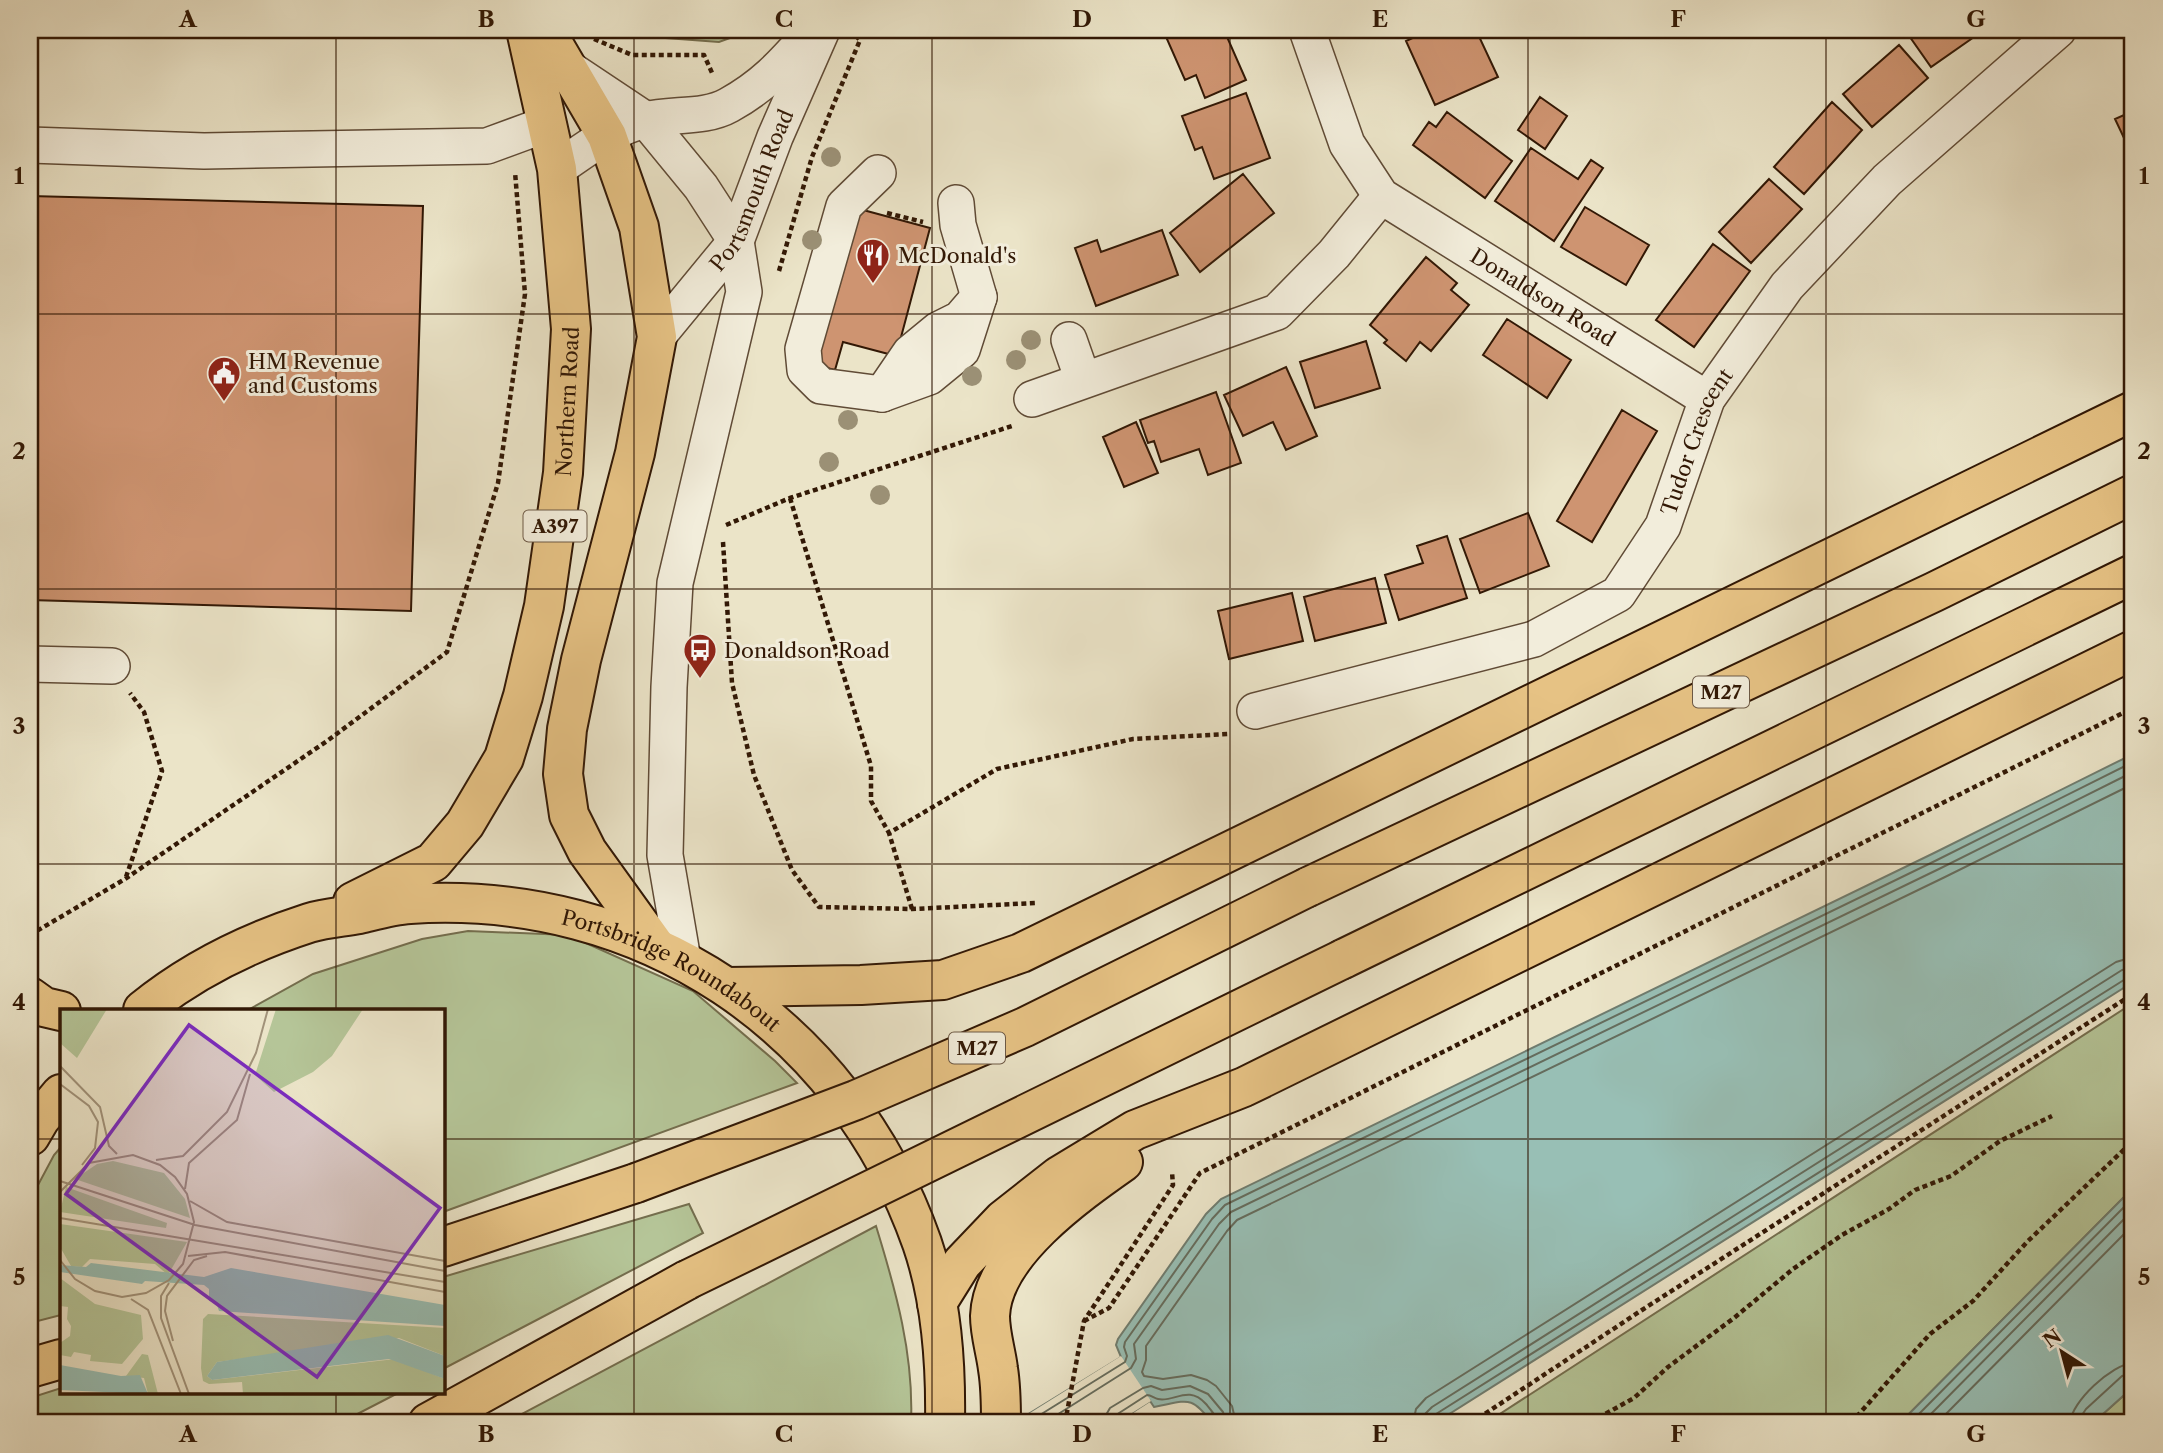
<svg xmlns="http://www.w3.org/2000/svg" width="2163" height="1453" font-family="'Libre Caslon Text',serif">
	<style>
		.green { fill: #b5c598; stroke: #746e4e; stroke-width: 2 }
		.water { fill: #98bfb5; stroke: #6f7c6f; stroke-width: 2 }
		.pier { fill: #ebe4c8 }
		.lines { fill: none; stroke-linecap: round; stroke-linejoin: round }
		.shore { stroke: #656c5d; stroke-width: 2 }
		.building { fill: #ce9471; stroke: #321805; stroke-width: 2 }
		.minor-casing { stroke: #604b36; stroke-width: 38 }
		.major-casing { stroke: #321805; stroke-width: 42 }
		.highway-casing { stroke: #321805; stroke-width: 42 }
		.path { stroke: #321805; stroke-width: 4.5; stroke-dasharray: 5 3.5; stroke-linecap: butt }
		.minor { stroke: #f2eddb; stroke-width: 35 }
		.major { stroke: #e6c284; stroke-width: 38 }
		.highway { stroke: #e6c284; stroke-width: 38 }
		.highway-bridge-casing { stroke: #321805; stroke-width: 42; stroke-linecap: butt }
		.highway-bridge { stroke: #e6c284; stroke-width: 38 }
		.tree { fill: #9b9075 }
		.grid { fill: none; stroke: #321805; stroke-width: 2; stroke-opacity: 0.55 }
		.labels { text-anchor: middle; dominant-baseline: central; stroke-width: 6; stroke-linejoin: round; paint-order: stroke }
		.shield { fill: #f2eddb; stroke: #6c5845; stroke-width: 2 }
		.shield-label { font-size: 19px; font-weight: bold; fill: #321805 }
		.street-label { font-size: 21px; fill: #321805; stroke: #f2eddb }
		.poi-label { font-size: 21px; fill: #321805; stroke: #f2eddb; text-anchor: start }
		.inset-road { fill: none; stroke: #a1927a; stroke-width: 2 }
		.view { fill: #7b2cbf; fill-opacity: 0.15; stroke: #7b2cbf; stroke-width: 3.5 }
		.inset-edge { fill: none; stroke: #321805; stroke-width: 3.5 }
		.neatline { fill: none; stroke: #321805; stroke-width: 2.5 }
		.grid-label { font-size: 23px; text-anchor: middle; font-weight: bold; fill: #321805 }
	</style>
	<rect width="100%" height="100%" fill="#ebe4c8"/>
	<filter id="stains"><feTurbulence type="fractalNoise" baseFrequency=".00286" numOctaves="4"/><feColorMatrix values="0 0 0 0 .2 0 0 0 0 .09 0 0 0 0 .02 0 0 0 .5 -.17"/></filter>
	<radialGradient id="worn" r=".72"><stop offset=".6" stop-color="#630" stop-opacity="0"/><stop offset="1" stop-color="#630" stop-opacity=".3"/></radialGradient>
	<!-- green -->
	<path class="green" d="M 607,30 L 752,30 L 719,42 L 612,34 Z
		M 468,931 L 568,935 L 693,991 L 775,1061 L 797,1083 L 443,1212 L 443,1010 L 248,1010 L 313,974 L 422,939 Z
		M 2133,1003 L 2133,1188 L 1900,1423 L 1486,1423 Z
		M 61,1147 L 61,1315 L 30,1323 L 30,1200 L 54,1155 Z
		M 689,1204 L 703,1233 L 443,1369 L 443,1277 Z
		M 876,1226 C 896,1291 914,1355 911,1423 L 505,1423 Z
		M 2133,1387 L 2133,1423 L 2093,1423 Z
		M 61,1388 L 61,1392 L 400,1392 L 340,1423 L 30,1423 L 30,1398 Z"/>
	<!-- water -->
	<path class="water" d="M 2133,754 L 2133,982 L 1435,1423 L 1212,1423 C 1191,1394 1187,1401 1154,1407 L 1150,1401 L 1116,1423 L 1014,1423 L 1121,1357 L 1116,1345 L 1118,1339 L 1206,1214 L 1221,1199 L 1934,853 Z
		M 2133,1188 L 2133,1387 L 2093,1423 L 1900,1423 Z"/>
	<!-- pier -->
	<path class="pier" d="M 1121,1356 L 1151,1401 L 1116,1423 L 1014,1423 Z"/>
	<g class="lines">
		<!-- shore -->
		<path class="shore" d="M 1027,1423 L 1125,1362 L 1127,1356 L 1124,1347 L 1125,1342 L 1212,1219 L 1225,1205 L 1937,860 L 2133,762
			M 1044,1423 L 1131,1368 L 1136,1359 L 1134,1344 L 1219,1224 L 1231,1212 L 1941,868 L 2133,772
			M 1104,1423 L 1106,1415 L 1110,1408 L 1143,1388 L 1151,1386 L 1162,1390 L 1190,1386 L 1208,1394 L 1223,1412 L 1226,1423
			M 1113,1423 L 1116,1415 L 1147,1395 C 1151,1395 1154,1398 1158,1399 C 1174,1403 1188,1384 1206,1404 C 1211,1410 1216,1415 1217,1423
			M 1236,1423 L 1232,1406 L 1216,1386 L 1207,1380 L 1191,1375 L 1163,1379 L 1144,1376 L 1142,1372 L 1146,1360 L 1146,1346 L 1227,1231 L 1237,1220 L 1945,877 L 2133,784
			M 1413,1423 L 1416,1409 L 1426,1398 L 2116,962 L 2133,957
			M 1424,1423 L 1425,1414 L 1432,1407 L 2122,970 L 2133,968
			M 1433,1423 L 1436,1414 L 2127,978 L 2133,977
			M 1910,1423 L 2133,1198
			M 1922,1423 L 2133,1210
			M 1937,1423 L 2133,1225
			M 2070,1423 C 2071,1402 2112,1364 2133,1363
			M 2080,1423 L 2082,1415 L 2086,1409 L 2122,1376 L 2133,1373"/>
	</g>
	<!-- building -->
	<path class="building" d="M 1163,30 L 1224,30 L 1246,80 L 1205,98 L 1196,75 L 1185,80 Z
		M 1430,30 L 1476,30 L 1498,77 L 1435,105 L 1406,41 Z
		M 1905,30 L 1984,30 L 1931,67 Z
		M 1899,45 L 1928,78 L 1872,127 L 1843,94 Z
		M 1246,93 L 1270,158 L 1214,179 L 1202,147 L 1195,150 L 1182,116 Z
		M 1540,97 L 1567,116 L 1545,149 L 1518,130 Z
		M 1832,102 L 1862,130 L 1804,194 L 1774,167 Z
		M 2133,111 L 2133,157 L 2115,119 Z
		M 1447,112 L 1512,161 L 1485,198 L 1413,145 L 1429,122 L 1436,127 Z
		M 1531,148 L 1578,179 L 1591,160 L 1603,168 L 1554,241 L 1495,201 Z
		M 1243,174 L 1274,213 L 1200,272 L 1170,233 Z
		M 1769,179 L 1802,209 L 1751,263 L 1719,232 Z
		M 30,196 L 423,206 L 411,611 L 30,600 Z
		M 852,207 L 930,228 L 896,356 L 843,342 L 835,370 L 811,364 Z
		M 1585,207 L 1649,245 L 1626,285 L 1561,247 Z
		M 1162,230 L 1178,275 L 1096,306 L 1075,248 L 1097,240 L 1101,252 Z
		M 1713,244 L 1750,271 L 1694,347 L 1656,320 Z
		M 1426,257 L 1457,283 L 1451,290 L 1469,305 L 1431,351 L 1420,342 L 1406,361 L 1384,343 L 1387,340 L 1370,325 Z
		M 1507,319 L 1571,360 L 1547,398 L 1483,355 Z
		M 1366,341 L 1380,388 L 1315,408 L 1300,362 Z
		M 1286,367 L 1317,436 L 1286,450 L 1273,422 L 1243,436 L 1224,395 Z
		M 1216,392 L 1241,463 L 1208,475 L 1199,449 L 1161,462 L 1154,441 L 1148,443 L 1140,420 Z
		M 1622,410 L 1657,431 L 1592,542 L 1557,521 Z
		M 1136,422 L 1158,473 L 1124,487 L 1103,437 Z
		M 1528,513 L 1549,566 L 1480,593 L 1460,539 Z
		M 1447,536 L 1467,598 L 1399,620 L 1385,575 L 1423,563 L 1417,546 Z
		M 1375,578 L 1386,623 L 1315,641 L 1304,597 Z
		M 1292,593 L 1303,641 L 1229,659 L 1218,611 Z"/>
	<g class="lines">
		<defs>
			<g id="minor">
				<path id="s1" d="M 1307,30 L 1347,144 L 1381,196 L 1707,399"/>
				<path d="M 565,66 L 646,120 L 701,187 L 736,241 L 744,292 L 675,583 L 669,687 L 665,855 L 683,960"/>
				<path d="M 30,145 L 204,151 L 487,146 L 547,124"/>
				<path d="M 557,169 C 585,150 612,128 645,120 C 672,113 704,119 729,105 C 765,85 783,64 809,35"/>
				<path d="M 878,173 L 844,206 L 803,349 L 805,370 L 821,386 L 882,394 L 929,377 L 962,350 L 979,297 L 958,225 L 956,203"/>
				<path id="s2" d="M 657,337 L 736,241 L 775,137 L 822,30"/>
				<path d="M 1069,340 L 1083,380"/>
				<path d="M 882,394 L 910,353 L 938,330 L 960,319 L 979,297"/>
				<path d="M 1032,399 L 1277,312 L 1334,254 L 1381,196"/>
				<path d="M 30,664 L 112,666"/>
				<path id="s3" d="M 1255,711 L 1534,639 L 1618,594 L 1663,526 L 1707,399 L 1787,286 L 1887,180 L 2058,30"/>
			</g>
			<g id="major">
				<path d="M 545,30 L 607,136 L 639,227 L 657,337 L 635,453 L 581,660 L 567,729 L 563,774 L 569,815 L 587,851 L 656,947"/>
				<path id="s4" d="M 353,902 L 433,862 L 465,824 L 504,758 L 523,696 L 544,606 L 563,473 L 571,329 L 557,169 L 526,30"/>
				<path d="M 30,997 L 44,1007 L 61,1011"/>
				<path id="s5" d="M 143,1010 C 191,971 250,942 309,923 C 325,918 343,917 359,914 C 376,910 393,905 410,904 C 642,889 845,1024 922,1243 C 942,1301 946,1363 945,1423"/>
				<path d="M 30,1136 L 40,1119 L 61,1094"/>
			</g>
			<path id="highway" d="M 1308,887 L 1934,592 L 2133,494
				M 1343,959 L 2133,574
				M 727,987 L 861,985 L 943,980 L 1021,953 L 2133,411
				M 443,1247 L 636,1183
				M 937,1303 L 962,1263 L 1003,1220 L 1059,1176 L 1135,1130 L 1244,1087 L 2133,650
				M 30,1368 L 61,1359
				M 428,1423 L 687,1280
				M 1001,1423 C 1001,1405 1001,1387 998,1369 C 996,1352 990,1334 990,1316 C 992,1254 1076,1195 1123,1162"/>
		</defs>
		<!-- minor casing -->
		<use href="#minor" class="minor-casing"/>
		<!-- major casing -->
		<use href="#major" class="major-casing"/>
		<!-- highway casing -->
		<use href="#highway" class="highway-casing"/>
		<!-- path -->
		<path class="path" d="M 594,39 L 632,55 L 704,55 L 713,75
			M 887,213 L 923,222
			M 779,271 L 812,157 L 860,40 L 856,36
			M 790,498 L 871,766 L 871,801 L 889,833
			M 726,525 L 790,498 L 1012,426
			M 723,542 L 732,683 L 754,775 L 792,870 L 819,907 L 912,909 L 1035,903
			M 126,877 L 162,771 L 144,712 L 130,693
			M 912,909 L 889,833 L 997,769 L 1133,739 L 1229,734
			M 30,935 L 125,879 L 327,741 L 447,652 L 498,483 L 525,294 L 515,172
			M 1084,1321 L 1109,1308 L 1200,1173 L 2133,708
			M 1065,1423 L 1084,1321 L 1173,1185 L 1172,1172
			M 1471,1423 L 1642,1310 L 2133,994
			M 1582,1423 L 1598,1418 L 1634,1398 L 1668,1367 L 1734,1318 L 1793,1269 L 1842,1235 L 1889,1209 L 1915,1190 L 1951,1176 L 2000,1141 L 2052,1116
			M 1851,1423 L 1930,1334 L 1973,1301 L 2028,1241 L 2133,1141"/>
		<!-- minor -->
		<use href="#minor" class="minor"/>
		<!-- major -->
		<use href="#major" class="major"/>
		<!-- highway -->
		<use href="#highway" class="highway"/>
		<defs>
			<path id="highway-bridge" d="M 636,1183 L 856,1100 L 1025,1027 L 1308,887
				M 687,1280 L 1343,959"/>
		</defs>
		<!-- highway-bridge casing -->
		<use href="#highway-bridge" class="highway-bridge-casing"/>
		<!-- highway-bridge -->
		<use href="#highway-bridge" class="highway-bridge"/>
	</g>
	<!-- trees -->
	<g class="tree">
		<circle cx="831" cy="157" r="10"/>
		<circle cx="812" cy="240" r="10"/>
		<circle cx="1031" cy="340" r="10"/>
		<circle cx="1016" cy="360" r="10"/>
		<circle cx="972" cy="376" r="10"/>
		<circle cx="848" cy="420" r="10"/>
		<circle cx="829" cy="462" r="10"/>
		<circle cx="880" cy="495" r="10"/>
	</g>
	<!-- grid -->
	<path class="grid" d="M 336,30 L 336,1010M 634,30 L 634,1423M 932,30 L 932,1423M 1230,30 L 1230,1423M 1528,30 L 1528,1423M 1826,30 L 1826,1423M 30,314 L 2133,314M 30,589 L 2133,589M 30,864 L 2133,864M 30,1139 L 61,1139M 443,1139 L 2133,1139M 336,1392 L 336,1423"/>
	<!-- icons -->
	<defs>
		<symbol id="restaurant-pin" viewBox="-11 -11 22 30"><path d="M0 17L-7.5 6A9.5 9.5 0 1 1 7.5 6Z" fill="#8f2418" stroke="#f2eddb"/><path d="M-5-6h1v4h1v-4h1v4h1v-4h1v5L-1.5 .5V6h-2V.5L-5-1ZM5-6V6H3V1.5H1.5Q1.5-4 5-6Z" fill="#fff"/></symbol>
		<symbol id="civic-pin" viewBox="-11 -11 22 30"><path d="M0 17L-7.5 6A9.5 9.5 0 1 1 7.5 6Z" fill="#8f2418" stroke="#f2eddb"/><path d="M-.6-6.5H3V-4.5H.6V-3L4-1V1h2V6H-6V1h2V-1L-.6-3ZM-1.2 2.5V6h2.4V2.5Z" fill="#fff"/></symbol>
		<symbol id="bus-pin" viewBox="-11 -11 22 30"><path d="M0 17L-7.5 6A9.5 9.5 0 1 1 7.5 6Z" fill="#8f2418" stroke="#f2eddb"/><path d="M-5-6H5V4H4V6H2V4H-2V6H-4V4H-5ZM-3.5-4V0h7V-4ZM-3.5 1.2v1.5H-2V1.2ZM2 1.2v1.5H3.5V1.2Z" fill="#fff"/></symbol>
	</defs>
	<g fill-rule="evenodd">
		<use href="#restaurant-pin" x="854" y="236" width="38" height="52"/>
		<use href="#civic-pin" x="205" y="354" width="38" height="52"/>
		<use href="#bus-pin" x="681" y="631" width="38" height="52"/>
	</g>
	<g class="labels">
		<!-- shield labels -->
		<g class="shield">
			<rect x="523.5" y="510.5" width="63" height="31" rx="5"/>
			<rect x="1693" y="676.5" width="56" height="31" rx="5"/>
			<rect x="949" y="1032.5" width="56" height="31" rx="5"/>
		</g>
		<g class="shield-label">
			<text x="555" y="526">A397</text>
			<text x="1721" y="692">M27</text>
			<text x="977" y="1048">M27</text>
		</g>
		<!-- street labels -->
		<g class="street-label">
			<text stroke="none"><textPath href="#s2" startOffset="177">Portsmouth Road</textPath></text>
			<text stroke="none"><textPath href="#s1" startOffset="374">Donaldson Road</textPath></text>
			<text stroke="none"><textPath href="#s4" startOffset="579">Northern Road</textPath></text>
			<text stroke="none"><textPath href="#s3" startOffset="556">Tudor Crescent</textPath></text>
			<text stroke="none"><textPath href="#s5" startOffset="567">Portsbridge Roundabout</textPath></text>
		</g>
		<!-- poi labels -->
		<g class="poi-label">
			<text x="898" y="255">McDonald's</text>
			<text x="248" y="361">HM Revenue<tspan x="248" dy="24">and Customs</tspan></text>
			<text x="724" y="650">Donaldson Road</text>
		</g>
	</g>
	<!-- overview -->
	<g transform="translate(60 1009)">
		<rect width="385" height="385" fill="#ebe4c8"/>
		<path d="M 0,0 L 47,0 L 17,49 L 0,34 ZM 216,0 L 303,0 L 272,47 L 253,63 L 214,83 L 195,66 ZM 53,152 L 104,164 L 125,190 L 130,209 L 15,170 L 37,155 ZM 6,178 L 107,214 L 106,219 L 0,203 ZM 0,215 L 127,233 L 108,266 L 95,255 L 30,250 L 22,258 L 11,257 L 0,238 ZM 0,269 L 35,295 L 81,306 L 83,330 L 62,355 L 30,352 L 31,346 L 14,343 L 11,348 L 0,346 L 0,334 L 10,327 L 11,317 L 7,310 L 8,298 L 0,297 ZM 148,305 L 385,319 L 385,347 L 339,329 L 157,353 L 147,367 L 152,371 L 335,350 L 385,370 L 385,385 L 183,385 L 182,373 L 149,375 L 143,372 L 141,359 L 143,310 ZM 82,345 L 88,346 L 98,385 L 88,385 L 84,369 L 66,367 Z" fill="#b5c598"/>
		<path d="M 31,254 L 144,268 L 171,259 L 385,296 L 385,317 L 159,302 L 156,293 L 149,292 L 149,280 L 144,276 L 85,272 L 82,275 L 0,263 L 0,256 L 26,258 ZM 328,326 L 385,347 L 385,370 L 329,350 L 152,371 L 147,367 L 157,353 ZM 0,356 L 61,367 L 80,366 L 88,385 L 0,381 Z" fill="#98bfb5"/>
		<path class="inset-road" d="M 0,57 L 40,98 L 49,137 L 57,145M 0,75 L 29,97 L 38,113 L 35,139 L 22,156M 96,151 L 123,147 L 167,103 L 196,44 L 208,0M 0,172 L 135,216 L 385,262M 125,180 L 129,154 L 177,111 L 190,65M 0,183 L 29,154 L 73,146 L 100,156 L 115,168 L 127,185 L 134,213 L 123,255 L 109,271 L 86,284 L 62,288 L 35,282 L 15,270 L 0,251M 130,192 L 167,213 L 385,252M 0,209 L 385,273M 128,247 L 165,243 L 385,283M 109,274 L 101,287 L 101,309 L 129,385M 71,290 L 88,301 L 121,385M 113,332 L 105,302 L 107,287 L 134,251 L 147,247"/>
		<path class="view" d="M 129,16 L 380,199 L 257,368 L 6,185 Z"/>
		<rect width="385" height="385" class="inset-edge"/>
	</g>
	<!-- margin -->
	<rect width="2163" height="1453" fill="none" stroke="#ebe4c8" stroke-width="77"/>
	<!-- north arrow -->
	<g transform="translate(2062 1352) rotate(324)" stroke="#f2eddb" stroke-width="5" paint-order="stroke">
	<path d="M0-5L12 26L0 18L-12 26Z" fill="#321805"/>
	<text y="-10" font-size="19" font-weight="bold" text-anchor="middle" fill="#321805">N</text>
	</g>
	<rect x="38" y="38" width="2086" height="1376" class="neatline"/>
	<g class="grid-label">
		<text x="188" y="27">A</text>
		<text x="486" y="27">B</text>
		<text x="784" y="27">C</text>
		<text x="1082" y="27">D</text>
		<text x="1380" y="27">E</text>
		<text x="1678" y="27">F</text>
		<text x="1976" y="27">G</text>
		<text x="19" y="184">1</text>
		<text x="2144" y="184">1</text>
		<text x="19" y="459">2</text>
		<text x="2144" y="459">2</text>
		<text x="19" y="734">3</text>
		<text x="2144" y="734">3</text>
		<text x="19" y="1010">4</text>
		<text x="2144" y="1010">4</text>
		<text x="19" y="1285">5</text>
		<text x="2144" y="1285">5</text>
		<text x="188" y="1442">A</text>
		<text x="486" y="1442">B</text>
		<text x="784" y="1442">C</text>
		<text x="1082" y="1442">D</text>
		<text x="1380" y="1442">E</text>
		<text x="1678" y="1442">F</text>
		<text x="1976" y="1442">G</text>
	</g>
	<rect width="100%" height="100%" filter="url(#stains)"/>
	<rect width="100%" height="100%" fill="url(#worn)"/>
</svg>
